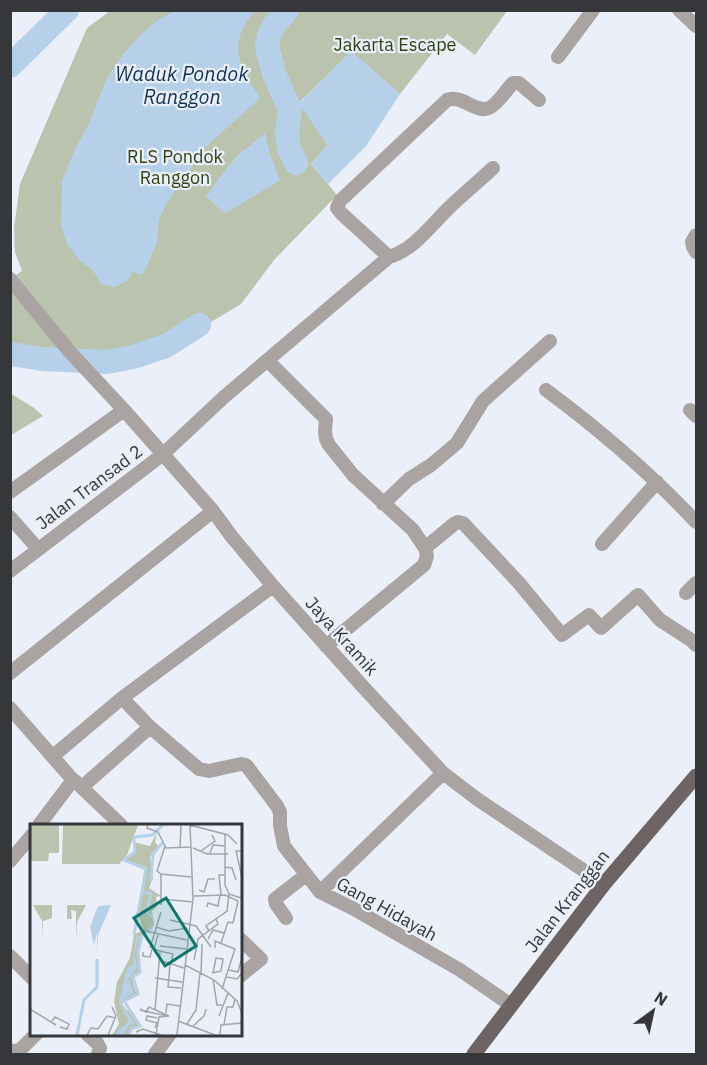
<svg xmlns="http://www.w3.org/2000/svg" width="707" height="1065" font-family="'IBM Plex Sans',sans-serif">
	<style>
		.green { fill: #b9c3ad }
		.water { fill: #b7d0ea }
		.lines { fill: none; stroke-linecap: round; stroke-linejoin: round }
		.river { stroke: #b7d0ea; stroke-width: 24 }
		.minor { stroke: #a9a3a2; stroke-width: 14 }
		.major { stroke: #6e6463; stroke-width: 15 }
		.labels { text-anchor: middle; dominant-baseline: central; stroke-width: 4.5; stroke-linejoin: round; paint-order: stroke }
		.park-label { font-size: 18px; fill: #314210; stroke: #eaeffa }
		.street-label { font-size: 18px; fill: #35373b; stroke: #eaeffa }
		.water-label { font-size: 20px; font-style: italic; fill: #0e3357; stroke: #eaeffa }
		.inset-river { fill: none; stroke: #b7d0ea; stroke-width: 3 }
		.inset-road { fill: none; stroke: #a2a5ae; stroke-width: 1.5 }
		.view { fill: #0f766e; fill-opacity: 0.15; stroke: #0f766e; stroke-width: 3 }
		.inset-edge { fill: none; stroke: #35373b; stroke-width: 3 }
	</style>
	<rect width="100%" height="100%" fill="#eaeffa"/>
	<!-- green -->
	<path class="green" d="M 110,11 L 507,11 L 475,55 L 447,34 L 400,94 L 351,52 L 299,103 L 328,145 L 311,164 L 337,195 L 274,260 L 241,304 L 201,328 L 193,319 L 155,345 L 129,353 L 108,357 L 11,351 L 10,279 L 22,271 L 15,252 L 14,228 L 20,184 L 87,28 Z
		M 10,393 L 34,408 L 43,416 L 11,435 Z"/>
	<!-- water -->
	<path class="water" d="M 176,10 L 255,11 C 229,39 236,67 259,95 L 259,99 L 209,144 L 199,156 L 167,203 L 159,219 L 157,242 L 144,273 L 141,275 L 132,272 L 127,281 L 115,287 L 101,284 L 96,275 L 89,267 L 81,262 L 67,244 L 61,225 L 62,181 L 75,149 L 88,126 L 106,80 L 121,57 L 140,35 L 158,20 Z
		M 351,51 L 400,94 L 366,146 L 328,184 L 311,164 L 328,145 L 299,104 Z
		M 265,133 L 270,154 L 280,180 L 225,214 L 206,196 L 235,158 Z"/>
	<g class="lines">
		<!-- river -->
		<path class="river" d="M 287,10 L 275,24 L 269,35 L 267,47 L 275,76 L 290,109 L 287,133 L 289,149 L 296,163
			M 10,66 L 67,10
			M 10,354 L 43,359 L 107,362 L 133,357 L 166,346 L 199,325"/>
		<!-- minor -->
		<path class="minor" d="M 679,10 L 696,26
			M 558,57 L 593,10
			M 696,235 L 692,242 L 693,247 L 696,252
			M 389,257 L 341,213 L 337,208 L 340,201 L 447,100 C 462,94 476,114 489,108 C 497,105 507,89 513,83 L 519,83 L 539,100
			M 10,279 L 69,351 L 124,410 L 213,511 L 232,537 L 273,586 L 365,689 L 443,773 L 477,799 L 604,884
			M 268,361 L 326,419 L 325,431 L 326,439 L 329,445 L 353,475 L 413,530 L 425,548 L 427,556 L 424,565 L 326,646
			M 546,390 C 600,430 650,473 696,522
			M 690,410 L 696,416
			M 10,492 L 124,410
			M 383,504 L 409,479 L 431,465 L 457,443 L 483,401 L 550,341
			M 10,517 L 38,549
			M 602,544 L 657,482
			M 425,548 L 454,524 L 458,522 L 463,523 L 519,583 L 562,635 L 589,615 L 601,628 L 638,595 L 660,620 L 691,640 L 696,645
			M 10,571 L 162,455 L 224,397 L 389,257 C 416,249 433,222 454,203 C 467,191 480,180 493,168
			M 686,593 L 696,583
			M 10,673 L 213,511
			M 122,698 L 150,727 L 199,769 L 209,771 L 241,764 L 246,765 L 277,806 L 280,812 L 280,826 L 284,846 L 320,892 L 354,909 L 460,970 L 511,1005
			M 10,708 L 73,780 L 39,825
			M 53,756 L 122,698 L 273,586
			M 75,781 L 121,825
			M 82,787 L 150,727
			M 10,861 L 32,835
			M 320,892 L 443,773
			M 286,918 L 276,904 L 275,899 L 306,875
			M 240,939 L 261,959 L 240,976
			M 10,956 L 32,978
			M 87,1034 L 97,1043 L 100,1048 L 98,1054
			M 10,1050 L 13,1052 L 21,1049 L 36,1034
			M 155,1054 L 170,1034"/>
		<!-- major -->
		<path class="major" d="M 474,1054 L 604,884 L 696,776"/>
	</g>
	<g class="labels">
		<!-- park labels -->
		<g class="park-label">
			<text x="395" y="44">Jakarta Escape</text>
			<text x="175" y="156">RLS Pondok<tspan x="175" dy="21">Ranggon</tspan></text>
		</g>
		<!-- street labels -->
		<g class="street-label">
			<text transform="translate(89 487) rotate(-37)">Jalan Transad 2</text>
			<text transform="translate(342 636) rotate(48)">Jaya Kramik</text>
			<text transform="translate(567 901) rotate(-52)">Jalan Kranggan</text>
			<text transform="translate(387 909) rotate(29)">Gang Hidayah</text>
		</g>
		<!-- water labels -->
		<g class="water-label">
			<text x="182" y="73">Waduk Pondok<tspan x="182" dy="23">Ranggon</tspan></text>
		</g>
	</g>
	<!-- overview -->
	<g transform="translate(30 824)">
		<rect width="212" height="212" fill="#eaeffa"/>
		<path d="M 0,1 L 29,1 L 29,29 L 19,29 L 18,37 L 0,37 ZM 33,1 L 108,1 L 97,31 L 89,40 L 32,40 ZM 127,8 L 125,18 L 128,22 L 120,33 L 123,54 L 119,64 L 131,72 L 126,73 L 127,83 L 122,87 L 124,101 L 111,112 L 107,127 L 110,147 L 103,152 L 103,160 L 107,170 L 92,179 L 96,186 L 103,188 L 109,203 L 101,203 L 97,211 L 82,211 L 89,200 L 84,178 L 87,158 L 100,134 L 104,111 L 113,106 L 109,93 L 116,43 L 96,36 L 106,28 L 103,18 L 120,22 ZM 3,81 L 22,81 L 22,94 L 13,97 L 13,115 L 12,97 ZM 37,81 L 56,81 L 47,98 L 46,116 L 46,87 L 41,86 L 42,95 L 37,95 Z" fill="#b9c3ad"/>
		<path d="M 81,81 L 68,111 L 68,131 L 67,109 L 64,121 L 60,103 L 68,82 ZM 110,111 L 104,129 L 107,143 L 99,155 L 103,169 L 90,178 L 105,200 L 99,201 L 93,211 L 84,211 L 99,197 L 89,179 L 96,146 L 104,139 L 103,135 L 106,113 Z" fill="#b7d0ea"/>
		<path class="inset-river" d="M 121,57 L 123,30 L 133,18M 112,68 L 121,70 L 117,88 L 122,93M 104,111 L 116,45 L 94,36 L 105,28 L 104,13 L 122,11 L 133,1M 47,211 L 54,176 L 67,163 L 67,135M 99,211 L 101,205 L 110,202 L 94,177 L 108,170 L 103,153 L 110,148 L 108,128 L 112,112 L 122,103"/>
		<path class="inset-road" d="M 118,1 L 117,4 L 128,8 L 136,24 L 161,23M 160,1 L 198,11 L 207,20M 195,10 L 195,61 L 199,70 L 211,74M 150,23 L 151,1M 163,24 L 177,30 L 198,30M 171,27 L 185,17 L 182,11M 212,27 L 206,27 L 212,53M 180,29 L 183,21 L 195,22M 195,43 L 202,44 L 206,56M 131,50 L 161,53M 169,66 L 174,68 L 178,55 L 185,55M 191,71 L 189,51 L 195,51M 164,72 L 195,71 L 208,77M 132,75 L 163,78M 131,81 L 131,50 L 127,47 L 135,22M 177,83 L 178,79 L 188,82 L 190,71M 140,96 L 166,102 L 181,123M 203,99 L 208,77M 126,103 L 139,107 L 158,104M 111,106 L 157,116M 179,107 L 176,102 L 197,87 L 199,70M 178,115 L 183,106 L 194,109M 191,119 L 198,98 L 203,99M 130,122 L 156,125M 120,124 L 131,88M 185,124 L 185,117 L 205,125 L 192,165M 130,127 L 143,130 L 141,140M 113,128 L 113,132 L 120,133 L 122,125M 129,136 L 154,144M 164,136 L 168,115 L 188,100 L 186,95M 140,140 L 138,163 L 151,164M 155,141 L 184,156 L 207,177 L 212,189M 199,146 L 208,148 L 212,133M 182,149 L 191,147 L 193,135 L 186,134 L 183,149M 171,150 L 172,120M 197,153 L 207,155 L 212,149M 125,154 L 152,158M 183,155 L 187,181 L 192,181M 0,185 L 26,201M 110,185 L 116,188 L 119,183 L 139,192M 110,186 L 137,192M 125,186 L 130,127 L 124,125 L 128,111M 136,189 L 137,180 L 150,182M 189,192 L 198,169M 22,197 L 25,193 L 39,200 L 37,205 L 30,203M 148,197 L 185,211M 157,200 L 166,186 L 170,149M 194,201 L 197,183 L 203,183 L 205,175M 162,203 L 174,192 L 176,185M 125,204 L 127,199 L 116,196 L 117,192 L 127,194M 106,208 L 113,205 L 131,211M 57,211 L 61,204 L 68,205 L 77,192 L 86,194M 78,211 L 86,192 L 82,183M 126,211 L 129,193 L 139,192M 147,211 L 163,75 L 160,1M 190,211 L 191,201 L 212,199"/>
		<path class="view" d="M 136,74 L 166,122 L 135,142 L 104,94 Z"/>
		<rect width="212" height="212" class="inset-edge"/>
	</g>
	<!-- border -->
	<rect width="707" height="1065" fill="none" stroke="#35373b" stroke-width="24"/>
	<!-- north arrow -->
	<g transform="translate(653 1011) rotate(33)" stroke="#eaeffa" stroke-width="4.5" paint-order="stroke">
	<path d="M0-4.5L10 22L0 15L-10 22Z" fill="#35373b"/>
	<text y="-9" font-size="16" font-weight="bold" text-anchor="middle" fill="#35373b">N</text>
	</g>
</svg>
